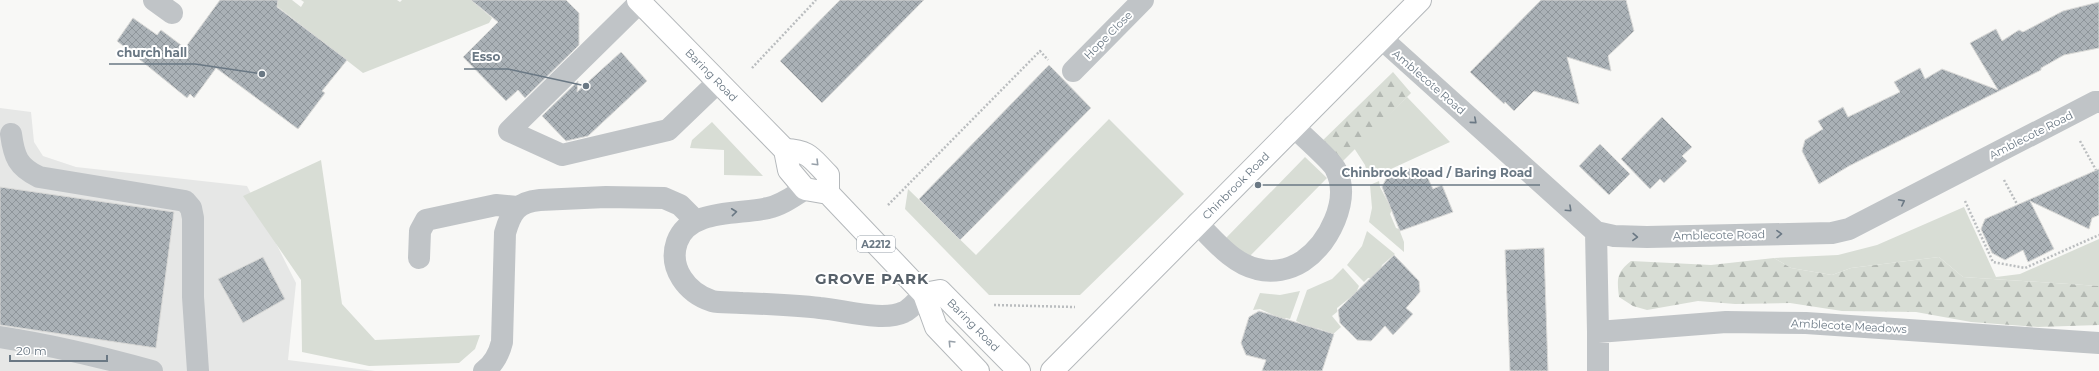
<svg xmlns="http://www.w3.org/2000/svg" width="2099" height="371" font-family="Montserrat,sans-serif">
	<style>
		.built { fill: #e6e7e6 }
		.grass { fill: #d8ddd5 }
		.forest { fill: url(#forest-firs) }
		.building { fill: url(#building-cross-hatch); stroke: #dadad8 }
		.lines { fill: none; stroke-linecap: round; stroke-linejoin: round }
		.major-casing { stroke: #b4b8bb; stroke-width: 24 }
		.path { stroke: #babdbf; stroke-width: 2.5; stroke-dasharray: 2 2; stroke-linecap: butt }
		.minor { stroke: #c0c4c7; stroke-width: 22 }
		.major { stroke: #fff; stroke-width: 22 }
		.oneway { stroke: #6a7884 }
		.oneway2 { stroke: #97a0a9 }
		.labels { text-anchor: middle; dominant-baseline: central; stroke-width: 4; stroke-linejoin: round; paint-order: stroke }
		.shield { fill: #fff; stroke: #97a0a9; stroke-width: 1 }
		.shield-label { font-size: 10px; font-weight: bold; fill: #6a7884 }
		.street-label { font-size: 11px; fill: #6a7884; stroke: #fff }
		.district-label { font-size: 15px; font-weight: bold; letter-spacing: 1px; fill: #57616a; stroke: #fff }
		.leader { fill: none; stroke: #6a7884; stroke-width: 1.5 }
		.callout-dot { fill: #6a7884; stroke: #fff; stroke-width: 1.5 }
		.callout-label { font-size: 12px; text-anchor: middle; font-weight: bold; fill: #6a7884; stroke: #fff; stroke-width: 4; stroke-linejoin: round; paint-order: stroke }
	</style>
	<defs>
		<pattern id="forest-firs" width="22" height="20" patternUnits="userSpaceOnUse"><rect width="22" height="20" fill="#d8ddd5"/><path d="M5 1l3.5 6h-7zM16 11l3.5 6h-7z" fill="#b3b8b2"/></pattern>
		<pattern id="building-cross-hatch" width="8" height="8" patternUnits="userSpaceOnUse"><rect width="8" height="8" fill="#aab1b6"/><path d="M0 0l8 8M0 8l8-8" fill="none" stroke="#8e959a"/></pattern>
	</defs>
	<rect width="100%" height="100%" fill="#f8f8f6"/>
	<!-- built -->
	<path class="built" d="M 0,108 L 31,112 L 34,142 L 43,156 L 76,167 L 247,186 L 296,283 L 288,360 L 375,371 L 0,371 Z"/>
	<!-- grass -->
	<path class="grass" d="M 269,0 L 292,0 L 301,7 L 304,2 L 301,0 L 397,0 L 400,2 L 402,0 L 471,0 L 492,18 L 489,23 L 363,73 Z
		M 1407,97 L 1450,142 L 1369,179 L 1365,165 L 1354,148 Z
		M 1109,119 L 1184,194 L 1080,295 L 989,295 L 905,209 L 908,189 L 976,255 Z
		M 712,122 L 763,176 L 724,175 L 724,150 L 690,148 L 692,140 Z
		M 1305,157 L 1327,178 L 1247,259 L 1226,238 Z
		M 321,160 L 342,304 L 375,340 L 480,335 L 475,349 L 459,363 L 369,366 L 302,352 L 301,280 L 243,196 Z
		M 1379,181 L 1380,187 L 1392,210 L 1390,214 L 1396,228 L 1399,229 L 1404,242 L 1404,252 L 1369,222 L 1372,208 L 1370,185 Z
		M 1964,207 L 1996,277 L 2020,274 L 2099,239 L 2099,286 L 1963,277 L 1939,257 L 1851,268 L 1832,275 L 1791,268 L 1774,258 L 1838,255 L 1877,245 Z
		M 1367,231 L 1395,254 L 1382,265 L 1381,269 L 1371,278 L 1368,278 L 1364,282 L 1347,265 L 1362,246 Z
		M 1343,268 L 1359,286 L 1356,293 L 1337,308 L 1337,312 L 1332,316 L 1341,327 L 1331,336 L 1328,332 L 1317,328 L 1315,330 L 1296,321 L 1307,290 L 1332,279 Z
		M 1300,291 L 1290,319 L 1286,318 L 1282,319 L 1260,309 L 1253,310 L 1260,293 L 1280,295 Z"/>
	<!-- forest -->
	<path class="forest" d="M 1393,72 L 1411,93 L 1340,164 L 1319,144 Z
		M 1939,257 L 1963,277 L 2099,286 L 2099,325 L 2038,327 L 1971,322 L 1916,312 L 1842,311 L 1790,303 L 1735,304 L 1698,301 L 1647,310 L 1633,306 L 1619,297 C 1617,279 1616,273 1631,261 L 1711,265 L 1774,258 L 1791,268 L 1832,275 L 1851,268 Z"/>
	<!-- building -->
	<path class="building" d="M 220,0 L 278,0 L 277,7 L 347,60 L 322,91 L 325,93 L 298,129 L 216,68 L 194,98 L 190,94 L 187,98 L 117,41 L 133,18 L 157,35 L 161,30 L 185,48 Z
		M 471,0 L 566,0 L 579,13 L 579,45 L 525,98 L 518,90 L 506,101 L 463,57 L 498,22 Z
		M 840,0 L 924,0 L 822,103 L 780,61 Z
		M 1541,0 L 1626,0 L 1634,31 L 1608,56 L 1611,71 L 1567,57 L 1579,104 L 1534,91 L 1514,111 L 1505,102 L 1504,104 L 1470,72 Z
		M 2099,2 L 2099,48 L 2064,55 L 2041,68 L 2041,70 L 1849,166 L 1819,184 L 1802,151 L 1805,140 L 1823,129 L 1818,121 L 1843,107 L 1848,117 L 1900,92 L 1894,82 L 1920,68 L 1925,79 L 1942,69 L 1998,90 L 1970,43 L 1996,29 L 2002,41 L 2019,30 L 2023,32 L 2063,11 Z
		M 621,52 L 647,81 L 588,136 L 566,141 L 542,116 L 578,81 L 577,92 Z
		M 1049,65 L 1091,108 L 960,240 L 919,199 Z
		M 1662,117 L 1692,147 L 1682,156 L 1687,161 L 1664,183 L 1660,179 L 1650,189 L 1621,159 Z
		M 1600,144 L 1630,174 L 1609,195 L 1579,166 Z
		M 1413,167 L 1424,170 L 1433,189 L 1442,185 L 1453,212 L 1400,231 L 1382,187 L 1387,177 Z
		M 2099,169 L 2099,215 L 2092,218 L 2089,229 L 2030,201 L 2054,249 L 2028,262 L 2023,250 L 2005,260 L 1992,253 L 1981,229 L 1985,219 Z
		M 0,187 L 174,212 L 156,348 L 0,325 Z
		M 1544,248 L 1548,371 L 1510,371 L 1505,250 Z
		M 1394,255 L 1419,281 L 1420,292 L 1406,308 L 1413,314 L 1393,335 L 1385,326 L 1371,341 L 1357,340 L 1340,323 L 1338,310 Z
		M 263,257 L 285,299 L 243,323 L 218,279 Z
		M 1259,311 L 1334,334 L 1322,371 L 1262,371 L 1266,360 L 1246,355 L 1241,343 L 1249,317 Z"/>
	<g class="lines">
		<defs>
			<g id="major">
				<path id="s1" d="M 638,0 L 785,150 L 789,170 L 805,189 L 828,193 L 924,294 L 936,327 L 978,371"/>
				<path d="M 785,150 C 810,151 811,158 828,175 L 828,193"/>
				<path id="s2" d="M 924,294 L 940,291 L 1019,371"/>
				<path id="s3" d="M 1052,371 L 1420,0"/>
			</g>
		</defs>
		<!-- major casing -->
		<use href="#major" class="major-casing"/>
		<!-- path -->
		<path class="path" d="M 752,68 L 816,0
			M 2080,141 L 2096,170
			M 2004,180 L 2017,204
			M 1965,201 L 1993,262 L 2025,268 L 2099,235
			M 888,205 L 1040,51 L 1048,60
			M 994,305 L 1075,307"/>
		<!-- minor -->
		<path class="minor" d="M 154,0 L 172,13
			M 640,2 L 509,131 L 562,155 L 668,130 L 718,82
			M 1382,39 L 1596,232 L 1614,236 L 1647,237 L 1832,233 L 1849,229 L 2095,102 L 2099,102
			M 1073,71 L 1143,0
			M 11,134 C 14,157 18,167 39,177 L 185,201 L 191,208 L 193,218 L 193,297 L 198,371
			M 805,189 C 794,196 782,205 768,208 C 740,215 689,208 677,242 C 668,268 687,293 712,301 C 720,303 732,302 742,303 C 768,304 794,305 820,308 C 844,310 883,322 904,312 C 911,309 919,299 924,294
			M 1197,223 C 1214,240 1233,264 1257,269 C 1272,273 1289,270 1303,261 C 1329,243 1351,200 1336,170 C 1333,162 1302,135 1293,126
			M 1596,232 L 1598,332 L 1726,322 L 1806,323 L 2099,343
			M 419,258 L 420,231 L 426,220 L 496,205 L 517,207
			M 1598,332 L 1598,371
			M 0,337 C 52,345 102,357 152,371
			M 484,371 C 494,364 499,354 502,342 L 505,233 C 511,212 517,202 540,200 L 606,197 L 664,198 L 680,205 L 696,221"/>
		<!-- major -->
		<use href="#major" class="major"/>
	</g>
	<!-- one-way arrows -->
	<defs><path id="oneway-chevron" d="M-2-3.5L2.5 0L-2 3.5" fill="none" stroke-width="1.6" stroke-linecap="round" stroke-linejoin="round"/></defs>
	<g class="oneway">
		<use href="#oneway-chevron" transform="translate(1474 121) rotate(41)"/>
		<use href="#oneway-chevron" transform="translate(1902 202) rotate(-27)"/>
		<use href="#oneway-chevron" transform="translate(1569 209) rotate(43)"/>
		<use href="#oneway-chevron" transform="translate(734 212) rotate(-6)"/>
		<use href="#oneway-chevron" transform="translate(1779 234) rotate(-1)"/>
		<use href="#oneway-chevron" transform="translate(1635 237) rotate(2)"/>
	</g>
	<g class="oneway2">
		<use href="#oneway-chevron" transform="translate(816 163) rotate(45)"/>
		<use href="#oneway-chevron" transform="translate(951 343) rotate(-134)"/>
	</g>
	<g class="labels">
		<!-- shield labels -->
		<rect class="shield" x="857" y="236" width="38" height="16" rx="3"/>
		<g class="shield-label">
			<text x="876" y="244">A2212</text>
		</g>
		<!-- street labels -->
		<g class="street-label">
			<text transform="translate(1108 35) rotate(-45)">Hope Close</text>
			<text stroke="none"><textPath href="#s1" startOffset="105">Baring Road</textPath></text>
			<text transform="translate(1429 82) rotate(41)">Amblecote Road</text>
			<text transform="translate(2031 135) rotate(-27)">Amblecote Road</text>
			<text stroke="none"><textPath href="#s3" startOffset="261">Chinbrook Road</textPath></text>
			<text transform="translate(1719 235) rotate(-1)">Amblecote Road</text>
			<text stroke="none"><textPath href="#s2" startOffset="64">Baring Road</textPath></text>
			<text transform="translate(1849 326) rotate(3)">Amblecote Meadows</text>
		</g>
		<!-- district labels -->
		<g class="district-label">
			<text x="872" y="278">GROVE PARK</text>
		</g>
	</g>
	<!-- callouts -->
	<path class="leader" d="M262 74L195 64H109M586 86L508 69H464M1258 185L1334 185H1540"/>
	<g class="callout-dot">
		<circle cx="262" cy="74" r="4"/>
		<circle cx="586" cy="86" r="4"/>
		<circle cx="1258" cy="185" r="4"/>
	</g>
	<g class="callout-label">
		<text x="152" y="57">church hall</text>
		<text x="486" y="61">Esso</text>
		<text x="1437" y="177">Chinbrook Road / Baring Road</text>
	</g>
	<!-- scale -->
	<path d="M10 355v6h97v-6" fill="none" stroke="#6a7884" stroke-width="2"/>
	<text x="16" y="355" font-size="12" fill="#6a7884" stroke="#ffffff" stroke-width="3" paint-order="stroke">20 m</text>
</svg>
